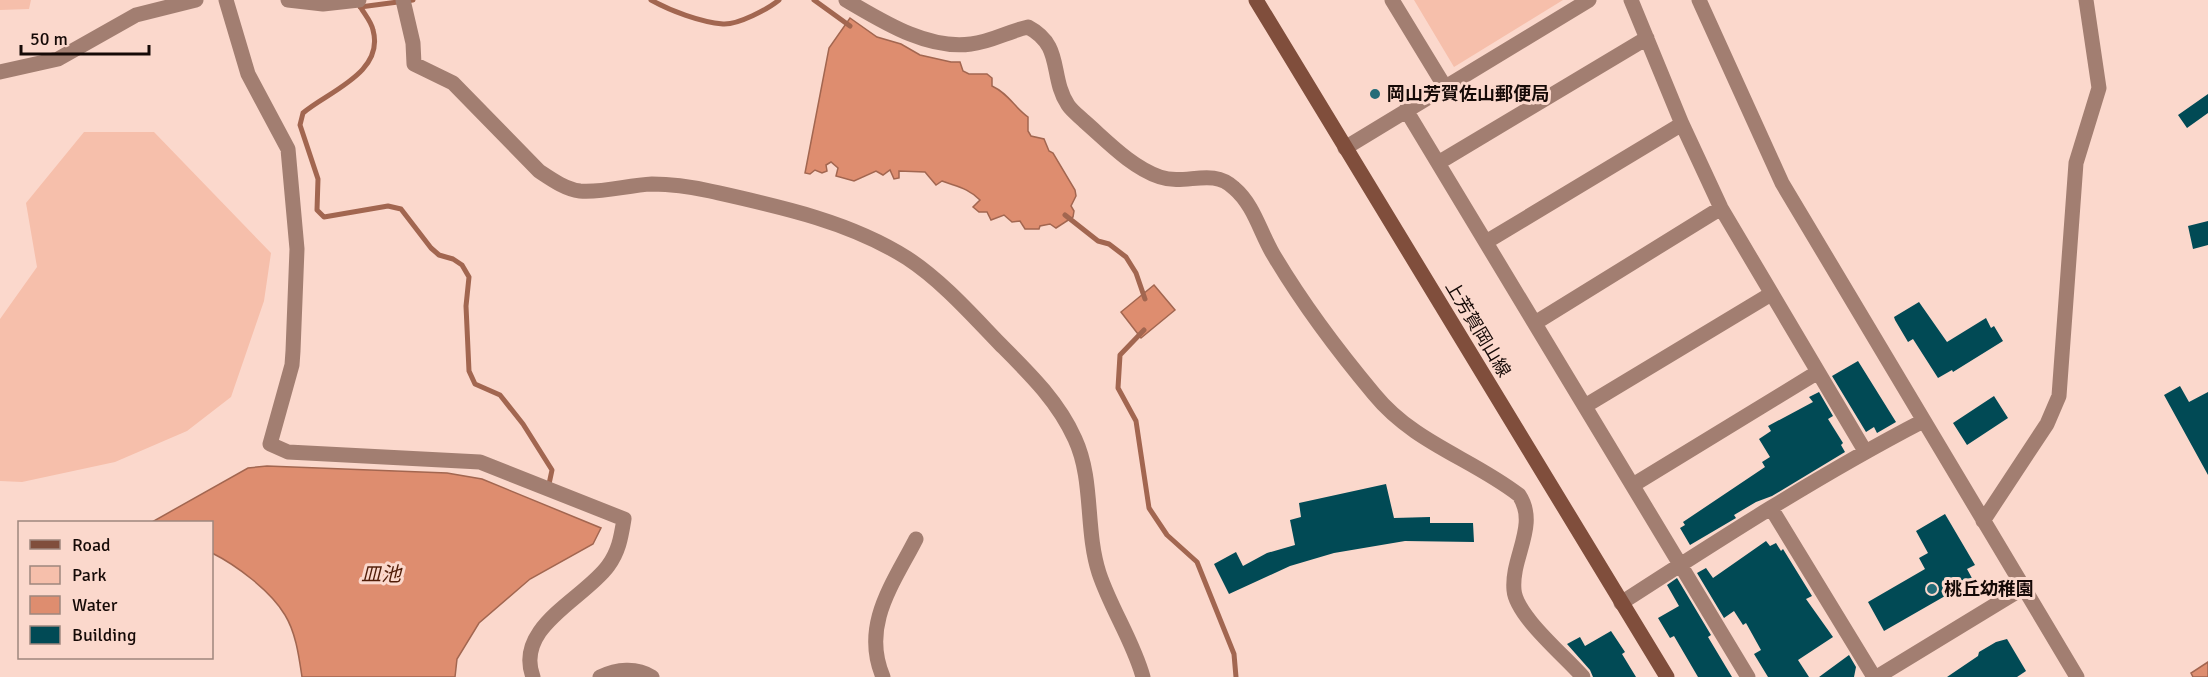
<svg xmlns="http://www.w3.org/2000/svg" width="2208" height="677" font-family="Signika,'Noto Sans JP',sans-serif">
	<style>
		.green { fill: #f6bfab }
		.water { fill: #de8d6f; stroke: #a26650; stroke-width: 1.5 }
		.lines { fill: none; stroke-linecap: round; stroke-linejoin: round }
		.stream { stroke: #a26650; stroke-width: 5 }
		.building { fill: #014a55 }
		.street { stroke: #a27e71; stroke-width: 15 }
		.secondary { stroke: #804e3c; stroke-width: 15 }
		.poi-dot { fill: #246c78; stroke: #fbd8cc; stroke-width: 2 }
		.labels { text-anchor: middle; dominant-baseline: central; stroke-width: 6; stroke-linejoin: round; paint-order: stroke }
		.poi-label { font-size: 18px; font-weight: bold; fill: #160a07; stroke: #fbd8cc; text-anchor: start }
		.street-label { font-size: 18px; fill: #160a07; stroke: #fbd8cc }
		.water-label { font-size: 20px; font-style: italic; fill: #4f1c07; stroke: #fbd8cc }
	</style>
	<rect width="100%" height="100%" fill="#fbd8cc"/>
	<!-- green -->
	<path class="green" d="M 0,0 L 31,0 L 29,9 L 0,10 Z
		M 1414,0 L 1563,0 L 1454,67 Z
		M 84,132 L 154,132 L 271,253 L 264,301 L 231,397 L 187,431 L 115,462 L 22,482 L 0,481 L 0,319 L 37,267 L 26,203 Z"/>
	<!-- water -->
	<path class="water" d="M 850,18 L 877,37 L 901,44 L 920,55 L 951,62 L 960,62 L 963,71 L 969,74 L 987,74 L 992,78 L 992,86 C 1009,94 1013,106 1028,117 L 1028,131 L 1031,136 L 1044,139 L 1049,151 L 1053,153 L 1075,190 L 1076,196 L 1071,206 L 1074,211 L 1073,217 L 1056,228 L 1050,224 L 1040,226 L 1039,229 L 1025,229 L 1020,221 L 1012,222 L 1004,215 L 991,220 L 987,212 L 979,212 L 973,207 L 980,200 C 968,188 958,187 942,181 L 936,185 L 925,172 L 899,171 L 899,178 L 894,179 L 890,170 L 883,175 L 876,171 L 854,181 L 836,176 L 838,168 L 831,162 L 826,165 L 827,171 L 822,173 L 815,170 L 810,174 L 805,173 L 829,48 Z
		M 1154,285 L 1175,310 L 1141,338 L 1121,312 Z
		M 267,466 L 447,473 L 482,479 L 601,528 L 593,544 L 530,579 L 479,623 L 457,659 L 455,677 L 302,677 C 299,657 296,633 285,615 C 271,591 236,565 212,553 L 212,522 L 152,522 L 248,468 Z
		M 2208,662 L 2208,677 L 2193,677 L 2191,673 Z"/>
	<g class="lines">
		<!-- stream -->
		<path class="stream" d="M 651,0 C 671,11 700,22 723,24 C 738,25 768,9 779,0
			M 814,0 L 850,26
			M 358,2 C 362,12 371,20 373,30 C 385,73 327,92 303,113 L 300,125 L 318,179 L 317,210 L 324,217 L 388,206 L 401,209 L 431,248 L 439,255 L 453,259 L 462,265 L 469,277 L 466,306 L 469,371 L 475,384 L 500,395 L 523,424 L 552,470 L 549,484
			M 360,7 L 413,0
			M 1065,215 L 1098,241 L 1109,244 L 1126,257 L 1136,273 L 1145,299
			M 1144,330 L 1120,355 L 1118,388 L 1136,421 L 1149,508 L 1167,535 L 1197,562 L 1234,654 L 1236,677"/>
	</g>
	<!-- building -->
	<path class="building" d="M 2208,94 L 2208,113 L 2187,128 L 2178,115 Z
		M 2208,221 L 2208,245 L 2193,249 L 2188,226 Z
		M 1919,302 L 1947,342 L 1986,318 L 1991,328 L 1994,326 L 2003,341 L 1953,372 L 1952,370 L 1938,378 L 1913,339 L 1908,342 L 1895,320 L 1894,317 Z
		M 1858,361 L 1896,422 L 1877,433 L 1874,427 L 1866,432 L 1832,376 Z
		M 2180,386 L 2189,402 L 2208,392 L 2208,475 L 2164,395 Z
		M 1819,392 L 1833,416 L 1828,419 L 1843,443 L 1841,445 L 1845,452 L 1772,496 L 1756,502 L 1734,515 L 1736,518 L 1690,545 L 1680,528 L 1685,525 L 1683,522 L 1765,467 L 1762,462 L 1770,457 L 1759,439 L 1771,431 L 1768,426 L 1813,402 L 1809,397 Z
		M 1994,396 L 2008,418 L 1967,445 L 1953,423 Z
		M 1386,484 L 1394,518 L 1430,517 L 1430,523 L 1473,523 L 1474,542 L 1405,541 L 1334,553 L 1290,566 L 1229,594 L 1214,564 L 1236,552 L 1243,566 L 1267,553 L 1295,545 L 1290,520 L 1301,517 L 1299,503 Z
		M 1945,514 L 1975,565 L 1967,569 L 1973,580 L 1884,631 L 1868,602 L 1925,569 L 1919,558 L 1928,553 L 1916,531 Z
		M 1766,541 L 1770,546 L 1776,543 L 1781,551 L 1783,549 L 1812,596 L 1806,599 L 1833,637 L 1798,660 L 1809,677 L 1768,677 L 1754,654 L 1761,650 L 1746,623 L 1743,625 L 1734,611 L 1724,618 L 1697,573 L 1706,568 L 1713,578 Z
		M 1677,578 L 1711,635 L 1708,637 L 1732,677 L 1698,677 L 1674,636 L 1670,638 L 1658,618 L 1679,606 L 1667,585 Z
		M 1611,631 L 1625,652 L 1622,654 L 1636,677 L 1593,677 L 1590,670 L 1567,644 L 1580,637 L 1585,646 Z
		M 2007,639 L 2026,671 L 2017,677 L 1947,677 L 1978,656 L 1979,652 L 1996,642 Z
		M 1849,655 L 1856,667 L 1854,677 L 1819,677 Z"/>
	<g class="lines">
		<!-- street -->
		<path class="street" d="M 226,0 L 248,74 L 288,149 L 297,249 L 293,351 L 292,365 L 270,444 L 288,452 L 480,462 L 624,519 C 621,537 619,551 608,566 C 584,599 514,627 533,677
			M 288,0 L 323,4 L 359,0
			M 403,0 L 413,43 L 414,64 L 453,83 L 539,171 C 551,179 565,189 580,191 C 603,193 628,185 652,184 C 671,184 692,187 710,191 C 777,206 849,221 907,258 C 942,281 971,314 1000,344 C 1029,373 1058,401 1075,439 C 1094,480 1085,530 1099,573 C 1111,609 1133,641 1143,677
			M 846,0 C 882,21 927,50 971,44 C 991,42 1009,31 1028,27 C 1064,46 1049,76 1068,105 C 1072,111 1079,116 1084,121 C 1107,141 1131,167 1160,177 C 1186,186 1212,167 1234,188 C 1254,205 1260,232 1273,254 C 1302,303 1338,351 1374,394 C 1414,443 1471,458 1519,495 C 1539,525 1511,557 1514,590 C 1516,616 1565,656 1583,677
			M 1392,0 L 1445,87
			M 1631,0 L 1682,124 L 1721,208 L 1865,451
			M 1699,0 L 1782,183 L 2077,677
			M 0,72 L 58,59 L 136,15 L 196,0
			M 1406,110 L 1748,677
			M 1345,148 L 1589,0
			M 1438,163 L 1647,38
			M 1486,242 L 1682,124
			M 1535,323 L 1721,208
			M 1585,406 L 1771,294
			M 1633,485 L 1818,372
			M 1771,508 L 1874,677
			M 1983,521 L 2047,424 L 2059,396 L 2076,163 L 2099,88 L 2086,0
			M 1621,603 C 1720,539 1819,475 1923,421
			M 600,677 C 617,669 636,667 652,677
			M 883,677 C 861,625 893,584 916,539
			M 1877,677 L 2023,588"/>
		<!-- secondary -->
		<path class="secondary" d="M 1256,0 L 1667,677"/>
	</g>
	<!-- markers -->
	<g class="poi-dot">
		<circle cx="1375" cy="94" r="6"/>
		<circle cx="1932" cy="589" r="6"/>
	</g>
	<g class="labels">
		<!-- poi labels -->
		<g class="poi-label">
			<text x="1387" y="94">岡山芳賀佐山郵便局</text>
			<text x="1944" y="589">桃丘幼稚園</text>
		</g>
		<!-- street labels -->
		<g class="street-label">
			<text transform="translate(1478 329) rotate(59)">上芳賀岡山線</text>
		</g>
		<!-- water labels -->
		<g class="water-label">
			<text x="381" y="574">皿池</text>
		</g>
	</g>
	<!-- legend -->
	<rect x="18" y="521" width="195" height="138" fill="#fbd8cc" stroke="#9f867d" stroke-width="1.5"/>
	<rect x="30" y="540" width="30" height="9" fill="#804e3c" stroke="#9f867d" stroke-width="1.5"/>
	<text x="72" y="551" font-size="18" fill="#160a07">Road</text>
	<rect x="30" y="566" width="30" height="18" fill="#f6bfab" stroke="#9f867d" stroke-width="1.5"/>
	<text x="72" y="581" font-size="18" fill="#160a07">Park</text>
	<rect x="30" y="596" width="30" height="18" fill="#de8d6f" stroke="#9f867d" stroke-width="1.5"/>
	<text x="72" y="611" font-size="18" fill="#160a07">Water</text>
	<rect x="30" y="626" width="30" height="18" fill="#014a55" stroke="#9f867d" stroke-width="1.5"/>
	<text x="72" y="641" font-size="18" fill="#160a07">Building</text>
	<!-- scale -->
	<path d="M21 45v9h128v-9" fill="none" stroke="#160a07" stroke-width="3"/>
	<text x="30" y="45" font-size="18" fill="#160a07" stroke="#fbd8cc" stroke-width="4.5" paint-order="stroke">50 m</text>
</svg>
